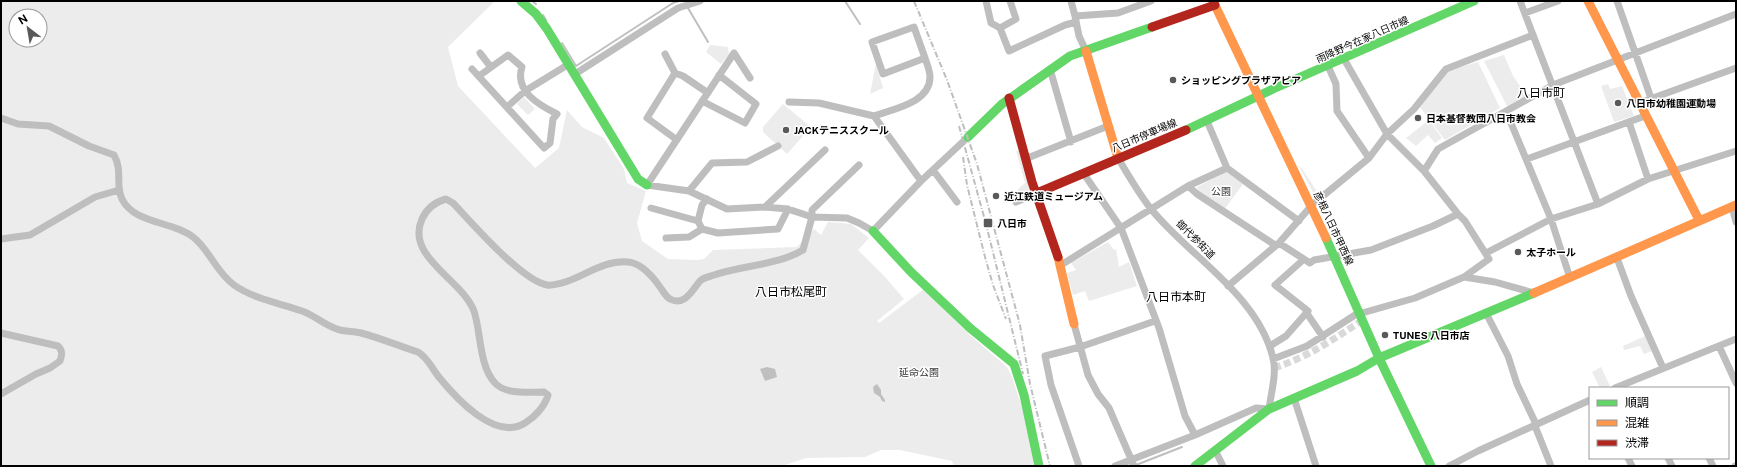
<svg xmlns="http://www.w3.org/2000/svg" width="1737" height="467" font-family="'Public Sans','Noto Sans JP',sans-serif">
	<style>
		.green { fill: #ececec; fill-rule: evenodd }
		.water { fill: #bfbfbf }
		.lines { fill: none; stroke-linecap: round; stroke-linejoin: round }
		.stream { stroke: #bfbfbf; stroke-width: 2 }
		.street-tunnel { stroke: #d9d9d9; stroke-width: 7; stroke-dasharray: 7 3.5; stroke-linecap: butt }
		.street { stroke: #bebebe; stroke-width: 7 }
		.fast { stroke: #63d668; stroke-width: 9 }
		.slow { stroke: #ff974d; stroke-width: 9 }
		.jam { stroke: #b3261e; stroke-width: 9 }
		.rail { stroke: #bebebe; stroke-width: 2; stroke-dasharray: 6 2 1 2; stroke-linecap: butt }
		.poi-dot { fill: #595959; stroke: #fff; stroke-width: 1.5 }
		.labels { text-anchor: middle; dominant-baseline: central; stroke-width: 3; stroke-linejoin: round; paint-order: stroke }
		.street-label { font-size: 10px; fill: #000; stroke: #fff }
		.poi-label { font-size: 10px; font-weight: bold; fill: #000; stroke: #fff; text-anchor: start }
		.park-label { font-size: 10px; fill: #333; stroke: #fff }
		.quarter-label { font-size: 12px; fill: #000; stroke: #fff }
	</style>
	<rect width="100%" height="100%" fill="#fff"/>
	<!-- green -->
	<path class="green" d="M 1,1 L 495,1 L 448,47 L 458,86 L 535,168 L 559,148 L 567,110 L 582,127 L 604,138 L 624,169 L 627,183 L 646,191 L 637,223 L 642,241 L 668,259 L 697,260 L 704,259 L 713,250 L 797,247 L 814,229 L 821,235 L 828,222 L 851,224 L 869,238 L 858,250 L 885,277 L 904,299 L 877,321 L 879,323 L 924,289 L 971,336 L 1007,367 L 1012,377 L 1025,416 L 1036,466 L 954,466 L 952,461 L 900,450 L 881,450 L 865,457 L 806,458 L 782,466 L 1,466 ZM 16,16 L 40,16 L 40,40 L 16,40 Z
		M 710,45 L 728,47 L 729,54 L 721,64 L 706,52 Z
		M 1504,55 L 1513,76 L 1527,96 L 1508,108 L 1484,61 Z
		M 1478,62 L 1500,108 L 1445,140 L 1420,107 L 1447,71 Z
		M 876,64 L 883,88 L 870,94 Z
		M 1608,84 L 1610,89 L 1622,86 L 1634,116 L 1614,122 L 1601,86 Z
		M 524,97 L 535,109 L 528,115 L 517,104 Z
		M 783,104 L 811,127 L 787,154 L 763,132 L 763,127 Z
		M 1429,120 L 1442,138 L 1435,143 L 1428,135 L 1416,146 L 1406,138 Z
		M 1016,151 L 1019,151 L 1031,189 L 1030,193 L 1021,196 L 1018,189 L 1025,183 Z
		M 1301,167 L 1316,190 L 1314,194 L 1300,168 Z
		M 1226,172 L 1243,184 L 1224,210 L 1197,191 L 1197,187 Z
		M 1108,242 L 1114,250 L 1116,249 L 1119,267 L 1129,262 L 1137,286 L 1089,301 L 1085,291 L 1073,295 L 1067,273 L 1076,270 L 1071,263 Z
		M 1645,336 L 1652,351 L 1644,354 L 1640,346 L 1624,350 L 1623,346 Z
		M 1601,367 L 1610,386 L 1600,388 L 1592,372 Z"/>
	<!-- water -->
	<path class="water" d="M 767,367 L 775,369 L 777,377 L 765,381 L 760,369 Z
		M 877,384 L 881,390 L 881,394 L 885,400 L 885,402 L 882,401 L 880,397 L 874,393 L 873,387 Z"/>
	<g class="lines">
		<!-- stream -->
		<path class="stream" d="M 532,1 L 536,4
			M 845,1 L 860,24
			M 688,8 L 708,42
			M 543,15 L 546,20
			M 562,43 L 576,66 L 673,3 L 679,1
			M 1136,465 L 1182,447"/>
		<!-- street-tunnel -->
		<path class="street-tunnel" d="M 1274,368 C 1310,356 1332,340 1363,320"/>
		<!-- street -->
		<path class="street" d="M 986,1 L 991,23 L 1000,28 L 1009,51 L 1065,25 L 1076,22
			M 1071,1 L 1075,16 L 1079,36 L 1086,51
			M 1520,1 L 1598,204
			M 1617,1 L 1651,98
			M 1525,13 L 1558,1
			M 1075,16 L 1118,13 L 1151,1
			M 914,27 L 925,58 L 883,74 L 872,42 Z
			M 1000,28 L 1016,19 L 1010,1
			M 480,53 L 490,66
			M 665,54 L 675,73
			M 1328,66 L 1336,84 L 1337,111 L 1369,158
			M 472,69 L 544,148 L 550,143 L 553,119 L 557,114 C 539,105 514,91 522,67 L 508,55 L 479,76
			M 1050,69 L 1071,142
			M 575,74 L 678,8 L 700,1
			M 750,78 L 734,53 L 647,185 L 689,191 L 727,209 L 765,207 L 788,209 L 812,217 L 847,218 L 859,223 L 873,231 L 921,181 L 968,137
			M 702,101 L 745,123 L 756,104 L 719,75
			M 789,102 L 819,103 L 874,116
			M 1639,103 L 1736,68
			M 507,107 L 525,91 L 569,64
			M 1506,111 L 1551,219 L 1570,278
			M 1,118 L 18,124 L 49,126 L 89,146 L 114,155 C 123,171 115,185 122,199 C 134,224 173,221 193,237 C 209,249 216,272 234,285 C 254,299 279,303 302,311 C 314,315 324,325 337,329 C 344,332 353,331 361,333 C 380,338 399,346 418,352 C 428,358 431,367 438,376 C 455,397 495,442 525,423 C 535,417 545,406 548,395 L 544,392 C 529,392 506,395 495,383 C 479,366 481,332 474,311 C 462,279 405,257 422,219 C 427,208 435,202 446,199 L 453,203 C 471,222 522,281 547,285 C 554,286 562,283 568,281 C 587,274 606,260 628,262 C 641,263 653,277 660,287 C 663,291 666,297 670,299 C 685,307 693,289 700,281 C 703,278 707,277 711,276 C 741,265 776,266 803,250 L 812,217 L 812,210 L 859,165
			M 1207,121 L 1227,168 L 1299,221
			M 1629,122 L 1648,179
			M 677,140 L 647,118 L 675,73 L 683,76 L 708,93
			M 1025,159 L 1108,126
			M 1527,159 L 1645,116
			M 933,170 L 957,202
			M 1424,171 L 1438,149 L 1553,85 L 1736,14
			M 1084,174 L 1121,228 L 1159,328 L 1185,416 L 1195,435
			M 921,181 L 874,116 C 893,109 930,103 930,77 C 930,71 927,64 925,58
			M 1188,186 L 1197,194 L 1275,245
			M 689,191 L 712,163 L 747,162 L 778,146
			M 707,199 L 702,205 L 698,221 L 702,229 L 718,233 L 778,229 L 788,209
			M 1016,202 L 1037,193
			M 765,207 L 825,150
			M 1732,207 L 1736,222
			M 651,208 L 698,221
			M 666,238 L 689,237 L 702,229
			M 1,239 L 30,235 L 95,197 L 119,190
			M 1279,243 L 1310,263 L 1314,260 L 1371,250 L 1433,226 L 1458,214
			M 1486,253 L 1551,219 L 1598,204 L 1648,179 L 1736,151
			M 1617,258 L 1631,296 L 1663,368
			M 1061,265 L 1188,186 L 1227,168
			M 1464,277 L 1495,282 L 1534,293
			M 1228,286 L 1279,243 L 1312,205 L 1369,158 L 1387,134 L 1414,109 L 1446,69 L 1533,35
			M 1306,312 L 1323,337
			M 1486,313 L 1508,356 L 1517,384 L 1535,422 L 1535,426 L 1551,466
			M 1074,324 L 1088,375 L 1098,394 L 1109,408 L 1134,466
			M 1,333 L 58,346 C 63,351 62,355 60,361 L 50,368 L 36,374 L 1,394
			M 1270,346 L 1286,336 L 1308,311 L 1275,285 L 1303,260
			M 1719,346 L 1736,383
			M 1273,359 L 1307,346 L 1355,315 L 1415,298 L 1464,277 L 1489,259 L 1465,221 L 1458,214 L 1424,171 L 1387,134 L 1344,59
			M 1615,388 L 1736,339
			M 1294,398 L 1316,466
			M 1215,450 L 1223,466
			M 1628,458 L 1632,466
			M 1668,458 L 1672,466
			M 1709,458 L 1713,466
			M 1079,466 L 1051,385 L 1045,356 L 1080,347 L 1155,321
			M 1115,466 L 1195,435 L 1256,408 L 1269,409 C 1271,393 1277,373 1273,358 C 1258,295 1190,257 1151,209 C 1139,194 1128,175 1118,158
			M 1449,466 L 1478,451 L 1590,400
			M 1735,466 L 1736,466"/>
		<!-- fast -->
		<path class="fast" d="M 521,1 L 536,14 L 547,29 L 638,179 L 647,185
			M 1186,130 L 1273,89 L 1474,1
			M 968,137 L 1002,104 L 1070,56 L 1152,27
			M 873,231 L 911,272 L 970,328 L 1014,364 L 1024,395 L 1039,466
			M 1326,238 L 1379,358 L 1431,466
			M 1195,466 L 1269,409 L 1357,371 L 1379,358 L 1534,293"/>
		<!-- slow -->
		<path class="slow" d="M 1213,1 L 1326,238
			M 1588,1 L 1699,220
			M 1086,51 L 1118,158
			M 1058,257 L 1074,324
			M 1534,293 L 1736,205"/>
		<!-- jam -->
		<path class="jam" d="M 1152,27 L 1215,5
			M 1009,98 L 1032,182 L 1058,257
			M 1037,193 L 1186,130"/>
		<!-- rail -->
		<path class="rail" d="M 914,1 L 947,80 L 977,164 L 1020,325 L 1030,384 L 1050,466
			M 959,126 L 986,224 L 1023,374
			M 963,157 L 967,185 L 985,257 L 993,285 L 1006,319"/>
	</g>
	<!-- markers -->
	<g class="poi-dot">
		<circle cx="1173" cy="80" r="4"/>
		<circle cx="1618" cy="103" r="4"/>
		<circle cx="1418" cy="118" r="4"/>
		<circle cx="786" cy="130" r="4"/>
		<circle cx="996" cy="196" r="4"/>
		<rect x="983" y="218" width="10" height="10" rx="2"/>
		<circle cx="1518" cy="252" r="4"/>
		<circle cx="1385" cy="335" r="4"/>
	</g>
	<g class="labels">
		<!-- street labels -->
		<g class="street-label">
			<text transform="translate(1362 39) rotate(-24)">雨降野今在家八日市線</text>
			<text transform="translate(1144 135) rotate(-23)">八日市停車場線</text>
			<text transform="translate(1334 228) rotate(65)">彦根八日市甲西線</text>
			<text transform="translate(1196 239) rotate(45)">御代参街道</text>
		</g>
		<!-- poi labels -->
		<g class="poi-label">
			<text x="1181" y="80">ショッピングプラザアピア</text>
			<text x="1626" y="103">八日市幼稚園運動場</text>
			<text x="1426" y="118">日本基督教団八日市教会</text>
			<text x="794" y="130">JACKテニススクール</text>
			<text x="1004" y="196">近江鉄道ミュージアム</text>
			<text x="997" y="223">八日市</text>
			<text x="1526" y="252">太子ホール</text>
			<text x="1393" y="335">TUNES 八日市店</text>
		</g>
		<!-- park labels -->
		<g class="park-label">
			<text x="1221" y="191">公園</text>
			<text x="919" y="372">延命公園</text>
		</g>
		<!-- quarter labels -->
		<g class="quarter-label">
			<text x="1541" y="93">八日市町</text>
			<text x="791" y="292">八日市松尾町</text>
			<text x="1176" y="297">八日市本町</text>
		</g>
	</g>
	<!-- border -->
	<rect width="1737" height="467" fill="none" stroke="#000000" stroke-width="4"/>
	<!-- legend -->
	<rect x="1589" y="387" width="140" height="72" fill="#ffffff" stroke="#999999"/>
	<rect x="1597" y="400" width="20" height="6" fill="#63d668" stroke="#999999"/>
	<text x="1625" y="407" font-size="12" fill="#000000">順調</text>
	<rect x="1597" y="420" width="20" height="6" fill="#ff974d" stroke="#999999"/>
	<text x="1625" y="427" font-size="12" fill="#000000">混雑</text>
	<rect x="1597" y="440" width="20" height="6" fill="#b3261e" stroke="#999999"/>
	<text x="1625" y="447" font-size="12" fill="#000000">渋滞</text>
	<!-- north arrow -->
	<g transform="translate(28 28) rotate(329)"><circle r="19" fill="#ffffff" stroke="#999999"/>
	<path d="M0-3L7 15L0 10L-7 15Z" fill="#595959"/>
	<text y="-6" font-size="11" font-weight="bold" text-anchor="middle" fill="#000000">N</text>
	</g>
</svg>
